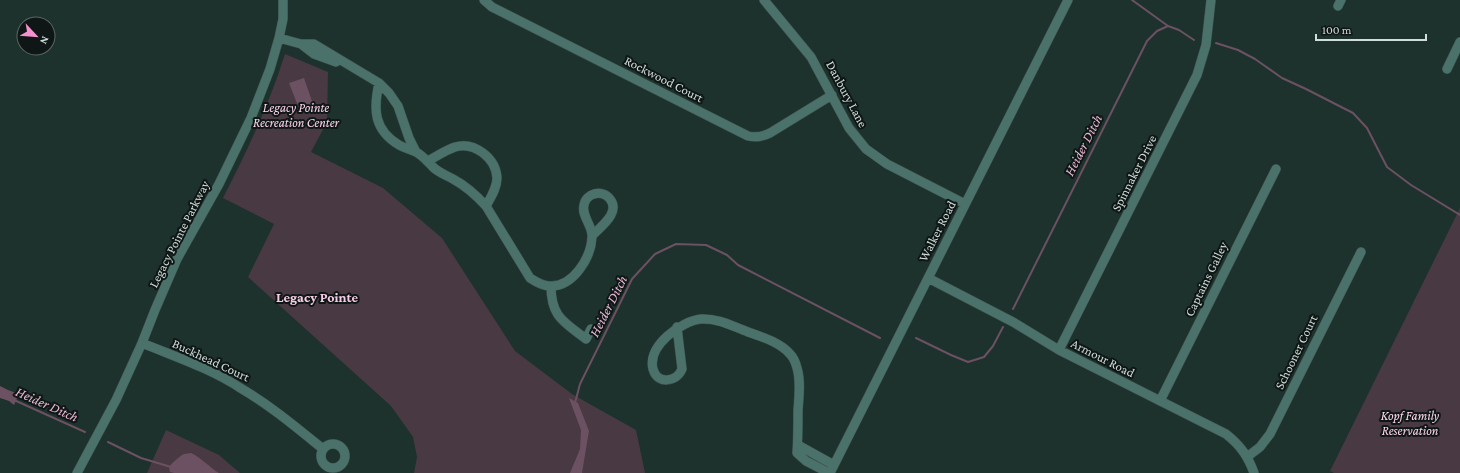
<svg xmlns="http://www.w3.org/2000/svg" width="1460" height="473" font-family="'Crimson Pro',serif">
	<style>
		.green { fill: #493942 }
		.water { fill: #6b5161 }
		.lines { fill: none; stroke-linecap: round; stroke-linejoin: round }
		.stream { stroke: #6b5161; stroke-width: 2 }
		.minor-casing { stroke: #3a4d49; stroke-width: 10 }
		.minor { stroke: #4a716a; stroke-width: 9 }
		.labels { text-anchor: middle; dominant-baseline: central; stroke-width: 4; stroke-linejoin: round; paint-order: stroke }
		.street-label { font-size: 13px; fill: #d1ddda; stroke: #0e1715 }
		.park-label { font-size: 13px; font-style: italic; fill: #ffd5ee; stroke: #0e1715 }
		.water-label { font-size: 14px; font-style: italic; fill: #ebb7d6; stroke: #0e1715 }
		.neighbourhood-label { font-size: 14px; font-weight: bold; fill: #f8cce7; stroke: #0e1715 }
	</style>
	<rect width="100%" height="100%" fill="#1d312d"/>
	<!-- green -->
	<path class="green" d="M 285,54 L 328,72 L 327,122 L 311,152 L 383,188 L 442,238 L 515,351 L 572,394 L 636,430 L 645,473 L 414,473 L 417,457 L 413,437 L 391,406 L 248,277 L 274,224 L 223,198 C 247,151 269,105 285,54 Z
		M 1460,208 L 1460,473 L 1334,473 L 1330,471 Z
		M 166,430 L 219,455 L 240,473 L 147,473 Z"/>
	<!-- water -->
	<path class="water" d="M 304,78 L 313,104 L 297,110 L 296,107 L 298,106 L 289,83 Z
		M 0,386 L 8,390 L 19,394 L 14,405 L 9,401 L 0,398 Z
		M 569,398 L 578,403 L 589,431 L 582,473 L 570,473 L 580,449 L 581,430 Z
		M 191,453 C 203,459 209,467 219,473 L 174,473 L 170,472 L 169,467 C 171,464 181,455 184,454 C 185,454 190,453 191,453 Z"/>
	<g class="lines">
		<!-- stream -->
		<path class="stream" d="M 1132,0 L 1168,26
			M 1216,43 L 1238,50 L 1255,59 L 1282,78 L 1306,89 L 1353,113 L 1367,128 L 1387,167 L 1411,185 L 1460,215
			M 1013,309 L 1147,41 L 1157,31 L 1168,26 L 1179,30 L 1194,40
			M 916,338 L 951,355 L 968,362 L 984,357 L 993,346 L 1003,327
			M 14,400 L 85,432
			M 575,403 L 580,384 L 632,279 L 655,254 L 676,244 L 706,245 L 727,255 L 738,265 L 880,338
			M 108,442 L 141,458 L 171,467"/>
		<defs>
			<path id="minor" d="M 484,0 L 492,7 L 748,136 C 756,138 762,137 770,133 L 832,95
				M 764,0 L 811,57 L 849,128 L 866,149 L 887,164 L 965,204
				M 1338,6 L 1341,0
				M 279,38 L 301,44 L 314,44 L 379,83 L 389,93 L 398,106 L 409,138 L 416,152
				M 301,44 L 314,54 L 336,62
				M 1447,69 L 1460,42
				M 379,83 C 373,110 374,130 399,145 C 404,148 410,149 416,152 C 422,155 427,161 432,166 C 437,172 446,175 453,179 C 466,186 476,195 486,206 L 530,278 C 536,282 543,286 550,286 C 573,287 591,258 592,237 C 593,226 581,216 584,205 C 586,193 602,189 610,199 C 621,213 600,227 592,236
				M 428,161 C 437,156 446,150 455,147 C 474,141 496,158 497,178 C 497,188 491,197 486,206
				M 928,278 L 1013,322 L 1059,350 L 1226,434 C 1240,445 1248,456 1254,473
				M 551,286 C 551,317 564,322 586,339 L 591,329
				M 677,327 L 682,369 C 677,382 657,385 653,369 C 647,346 681,321 701,319 C 718,318 732,326 748,332 C 762,337 780,342 790,354 C 793,357 796,364 797,368 C 801,381 799,397 798,410 C 798,424 798,439 797,453 L 806,461 L 829,473
				M 142,343 C 176,357 212,369 242,389 C 271,406 297,428 323,449
				M 1059,350 L 1197,75 L 1206,45 L 1211,0
				M 1160,401 L 1276,169
				M321 456a12 12 0 1 1 24 0a12 12 0 1 1-24 0Z
				M 798,445 L 834,465
				M 1247,457 L 1260,447 L 1270,434 L 1361,252
				M 77,473 L 116,400 L 142,343 L 155,310 L 177,259 L 219,184 L 251,118 L 270,69 L 279,38 L 283,19 L 283,0
				M 830,473 L 1068,0"/>
		</defs>
		<!-- minor casing -->
		<use href="#minor" class="minor-casing"/>
		<!-- minor -->
		<use href="#minor" class="minor"/>
	</g>
	<g class="labels">
		<!-- street labels -->
		<g class="street-label">
			<text transform="translate(664 79) rotate(27)">Rockwood Court</text>
			<text transform="translate(847 94) rotate(62)">Danbury Lane</text>
			<text transform="translate(1134 173) rotate(-63)">Spinnaker Drive</text>
			<text transform="translate(937 231) rotate(-63)">Walker Road</text>
			<text transform="translate(179 234) rotate(-63)">Legacy Pointe Parkway</text>
			<text transform="translate(1206 279) rotate(-64)">Captains Galley</text>
			<text transform="translate(1296 352) rotate(-64)">Schooner Court</text>
			<text transform="translate(1103 358) rotate(27)">Armour Road</text>
			<text transform="translate(211 360) rotate(25)">Buckhead Court</text>
		</g>
		<!-- park labels -->
		<g class="park-label">
			<text x="296" y="107">Legacy Pointe<tspan x="296" dy="15">Recreation Center</tspan></text>
			<text x="1410" y="415">Kopf Family<tspan x="1410" dy="15">Reservation</tspan></text>
		</g>
		<!-- water labels -->
		<g class="water-label">
			<text transform="translate(1083 145) rotate(-63)">Heider Ditch</text>
			<text transform="translate(608 306) rotate(-63)">Heider Ditch</text>
			<text transform="translate(47 404) rotate(24)">Heider Ditch</text>
		</g>
		<!-- neighbourhood labels -->
		<g class="neighbourhood-label">
			<text x="317" y="297">Legacy Pointe</text>
		</g>
	</g>
	<!-- north arrow -->
	<g transform="translate(36 36) rotate(116)"><circle r="19" fill="#0e1715" stroke="#5c6664"/>
	<path d="M0-3L7 15L0 10L-7 15Z" fill="#f590d1"/>
	<text y="-6" font-size="11" font-weight="bold" text-anchor="middle" fill="#d1ddda">N</text>
	</g>
	<!-- scale -->
	<path d="M1316 34v6h110v-6" fill="none" stroke="#d1ddda" stroke-width="2"/>
	<text x="1322" y="34" font-size="12" fill="#d1ddda" stroke="#0e1715" stroke-width="3" paint-order="stroke">100 m</text>
</svg>
